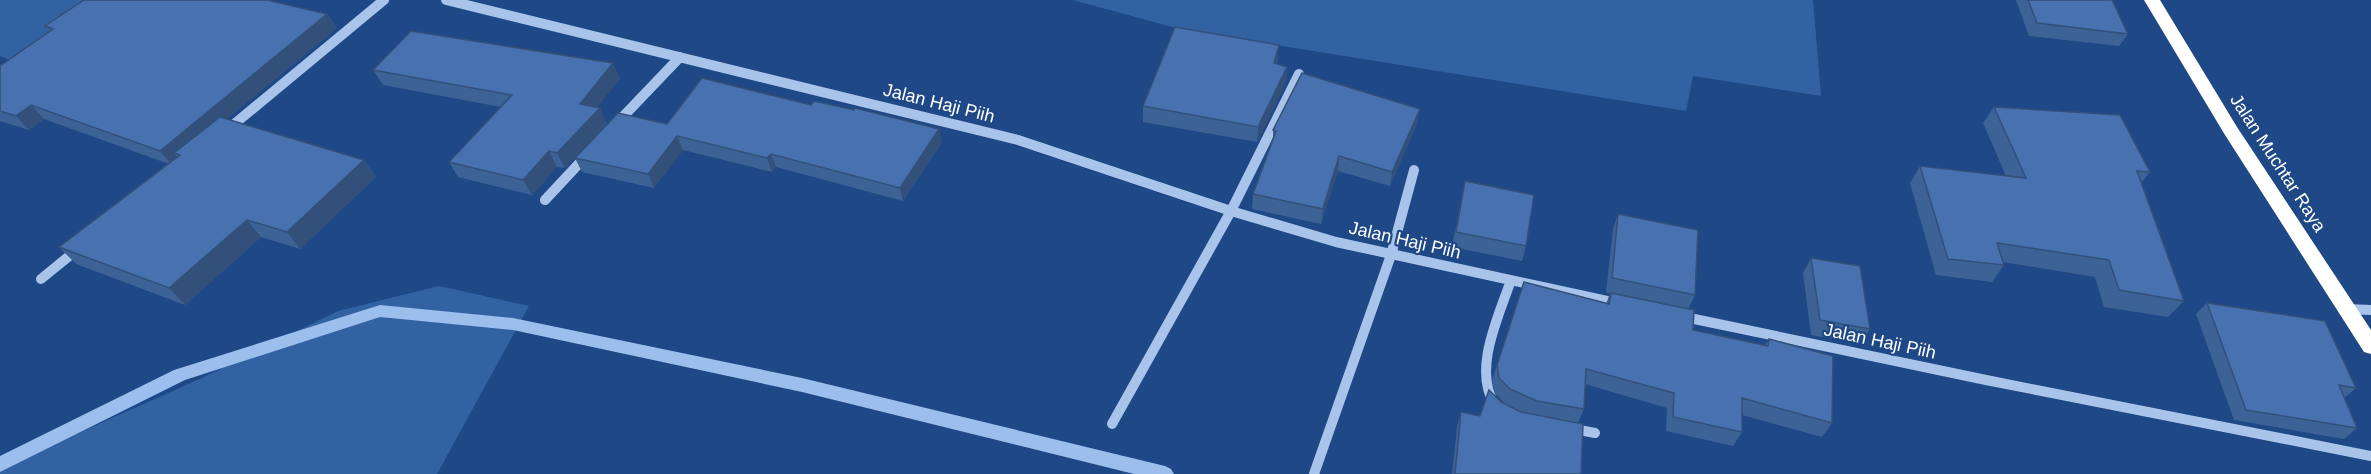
<svg xmlns="http://www.w3.org/2000/svg" width="2371" height="474" font-family="Helvetica,sans-serif">
	<style>
		.green { fill: #3362a3 }
		.lines { fill: none; stroke-linecap: round; stroke-linejoin: round }
		.stream { fill: #9bbeec; fill-rule: evenodd }
		.minor { stroke: #a8c4ea; stroke-width: 10 }
		.highway { fill: #fff; fill-rule: evenodd }
		.wall { fill: #3d6296 }
		.shaded-wall { fill: #32507a }
		.building { fill: #4772af; stroke: #32507a; stroke-width: 1.5 }
		.labels { text-anchor: middle; dominant-baseline: central; stroke-width: 4.5; stroke-linejoin: round; paint-order: stroke }
		.street-label { font-size: 18px; fill: #fff; stroke: #1f4886 }
	</style>
	<rect width="100%" height="100%" fill="#1f4886"/>
	<!-- green -->
	<path class="green" d="M 0,0 L 115,0 L 17,63 L 0,56 Z
		M 1073,0 L 1813,0 L 1821,96 L 1693,76 L 1686,111 L 1183,30 Z
		M 439,286 L 529,306 L 437,474 L 0,474 L 0,468 L 204,377 L 338,311 Z"/>
	<g class="lines">
		<!-- stream -->
		<path class="stream" d="M 380,305 L 513,318 L 802,378 L 1165,466 L 1171,469 L 1174,474 L 1134,474 L 802,392 L 513,330 L 380,317 L 185,380 L 0,472 L 0,456 L 174,370 Z"/>
		<!-- minor -->
		<path class="minor" d="M 446,0 L 1018,140 L 1231,211 L 1336,242 L 1621,304
			M 616,124 L 680,57
			M 227,130 L 384,0
			M 545,200 L 587,155
			M 41,279 L 79,248
			M 2347,309 L 2371,310
			M 1680,316 L 1986,380 L 2371,456
			M 1495,405 C 1472,370 1499,316 1511,280
			M 1112,424 L 1231,211 L 1299,74
			M 1569,428 L 1595,433
			M 1314,474 L 1391,255 L 1414,170"/>
		<!-- highway -->
		<path class="highway" d="M 2144,0 L 2160,0 L 2237,127 L 2371,330 L 2371,354 L 2364,352 L 2225,135 Z"/>
	</g>
	<!-- wall -->
	<path class="wall" d="M 2016,0 L 2112,0 L 2128,34 L 2119,46 L 2029,36 Z
		M 327,14 L 337,28 L 227,119 L 364,160 L 376,177 L 300,249 L 261,237 L 185,305 L 76,264 L 59,247 L 169,164 L 44,119 L 29,130 L 0,121 L 0,66 L 50,31 L 45,26 Z
		M 1278,60 L 1277,64 L 1287,67 L 1286,83 L 1257,142 L 1143,122 L 1143,106 Z
		M 373,70 L 620,78 L 597,107 L 607,123 L 565,168 L 557,167 L 532,195 L 458,177 L 449,162 L 501,107 L 383,85 Z
		M 811,105 L 939,129 L 942,142 L 903,201 L 776,167 L 772,172 L 683,150 L 654,188 L 582,172 L 575,158 L 667,124 Z
		M 1994,107 L 2150,172 L 2141,183 L 2184,301 L 2168,317 L 2104,307 L 2095,277 L 2003,262 L 2004,265 L 1992,282 L 1936,275 L 1910,183 L 1920,166 L 2006,176 L 1983,123 Z
		M 1417,124 L 1390,186 L 1338,171 L 1321,224 L 1252,209 L 1253,194 L 1273,140 L 1273,130 Z
		M 1465,181 L 1526,246 L 1522,261 L 1452,247 Z
		M 1618,214 L 1695,295 L 1688,309 L 1693,330 L 1765,345 L 1769,339 L 1832,423 L 1822,437 L 1742,415 L 1742,432 L 1733,446 L 1666,431 L 1667,408 L 1585,384 L 1584,409 L 1578,423 L 1581,474 L 1452,474 L 1457,427 L 1461,412 L 1480,416 L 1501,402 L 1505,404 L 1495,393 L 1492,380 L 1524,282 L 1606,304 L 1610,293 L 1606,293 L 1613,229 Z
		M 1811,258 L 1870,329 L 1860,344 L 1811,335 L 1803,273 Z
		M 2207,303 L 2356,388 L 2344,398 L 2357,428 L 2344,439 L 2234,420 L 2196,314 Z"/>
	<!-- shaded-wall -->
	<path class="shaded-wall" d="M 327,14 L 337,28 L 181,157 L 180,155 L 174,153 L 179,159 L 172,165 L 160,151 Z
		M 1279,45 L 1278,60 L 1273,79 L 1274,63 Z
		M 613,63 L 620,78 L 588,119 L 580,104 Z
		M 1287,67 L 1286,83 L 1257,142 L 1258,127 Z
		M 31,105 L 44,119 L 29,130 L 16,116 Z
		M 600,108 L 607,123 L 565,168 L 557,153 Z
		M 1420,109 L 1417,124 L 1390,186 L 1392,172 Z
		M 939,129 L 942,142 L 903,201 L 900,188 Z
		M 677,136 L 683,150 L 654,188 L 648,174 Z
		M 549,151 L 557,167 L 532,195 L 523,180 Z
		M 771,154 L 776,167 L 772,172 L 767,158 Z
		M 1339,156 L 1338,171 L 1321,224 L 1323,209 Z
		M 364,160 L 376,177 L 300,249 L 287,232 Z
		M 247,220 L 261,237 L 185,305 L 169,288 Z"/>
	<!-- building -->
	<path class="building" d="M 84,0 L 267,0 L 327,14 L 160,151 L 31,105 L 16,116 L 0,111 L 0,66 L 53,29 L 45,26 Z
		M 2028,0 L 2112,0 L 2128,34 L 2037,23 Z
		M 1175,27 L 1279,45 L 1274,63 L 1287,67 L 1258,127 L 1143,106 Z
		M 411,31 L 613,63 L 580,104 L 600,108 L 557,153 L 549,151 L 523,180 L 449,162 L 512,95 L 373,70 Z
		M 1302,73 L 1420,109 L 1392,172 L 1339,156 L 1323,209 L 1253,194 L 1276,131 L 1273,130 Z
		M 702,78 L 811,105 L 814,101 L 854,110 L 855,108 L 939,129 L 900,188 L 771,154 L 767,158 L 677,136 L 648,174 L 575,158 L 618,113 L 667,124 Z
		M 1994,107 L 2120,115 L 2150,172 L 2137,171 L 2184,301 L 2119,290 L 2109,260 L 1997,243 L 2004,265 L 1948,259 L 1920,166 L 2026,178 Z
		M 220,117 L 364,160 L 287,232 L 247,220 L 169,288 L 59,247 L 180,155 L 174,153 Z
		M 1465,181 L 1534,195 L 1526,246 L 1456,232 Z
		M 1618,214 L 1698,230 L 1695,295 L 1612,278 Z
		M 1811,258 L 1860,266 L 1870,329 L 1820,320 Z
		M 1524,282 L 1609,304 L 1611,293 L 1694,310 L 1693,330 L 1768,346 L 1769,339 L 1833,356 L 1832,423 L 1742,398 L 1742,432 L 1673,417 L 1674,393 L 1586,369 L 1584,409 L 1537,401 L 1510,389 L 1499,378 L 1497,365 Z
		M 2207,303 L 2325,321 L 2356,388 L 2339,385 L 2357,428 L 2246,410 Z
		M 1489,390 L 1501,402 L 1521,412 L 1583,424 L 1581,474 L 1455,474 L 1461,412 L 1480,416 Z"/>
	<g class="labels">
		<!-- street labels -->
		<g class="street-label">
			<text transform="translate(939 103) rotate(14)">Jalan Haji Piih</text>
			<text transform="translate(2278 163) rotate(57)">Jalan Muchtar Raya</text>
			<text transform="translate(1405 240) rotate(13)">Jalan Haji Piih</text>
			<text transform="translate(1880 341) rotate(12)">Jalan Haji Piih</text>
		</g>
	</g>
</svg>
